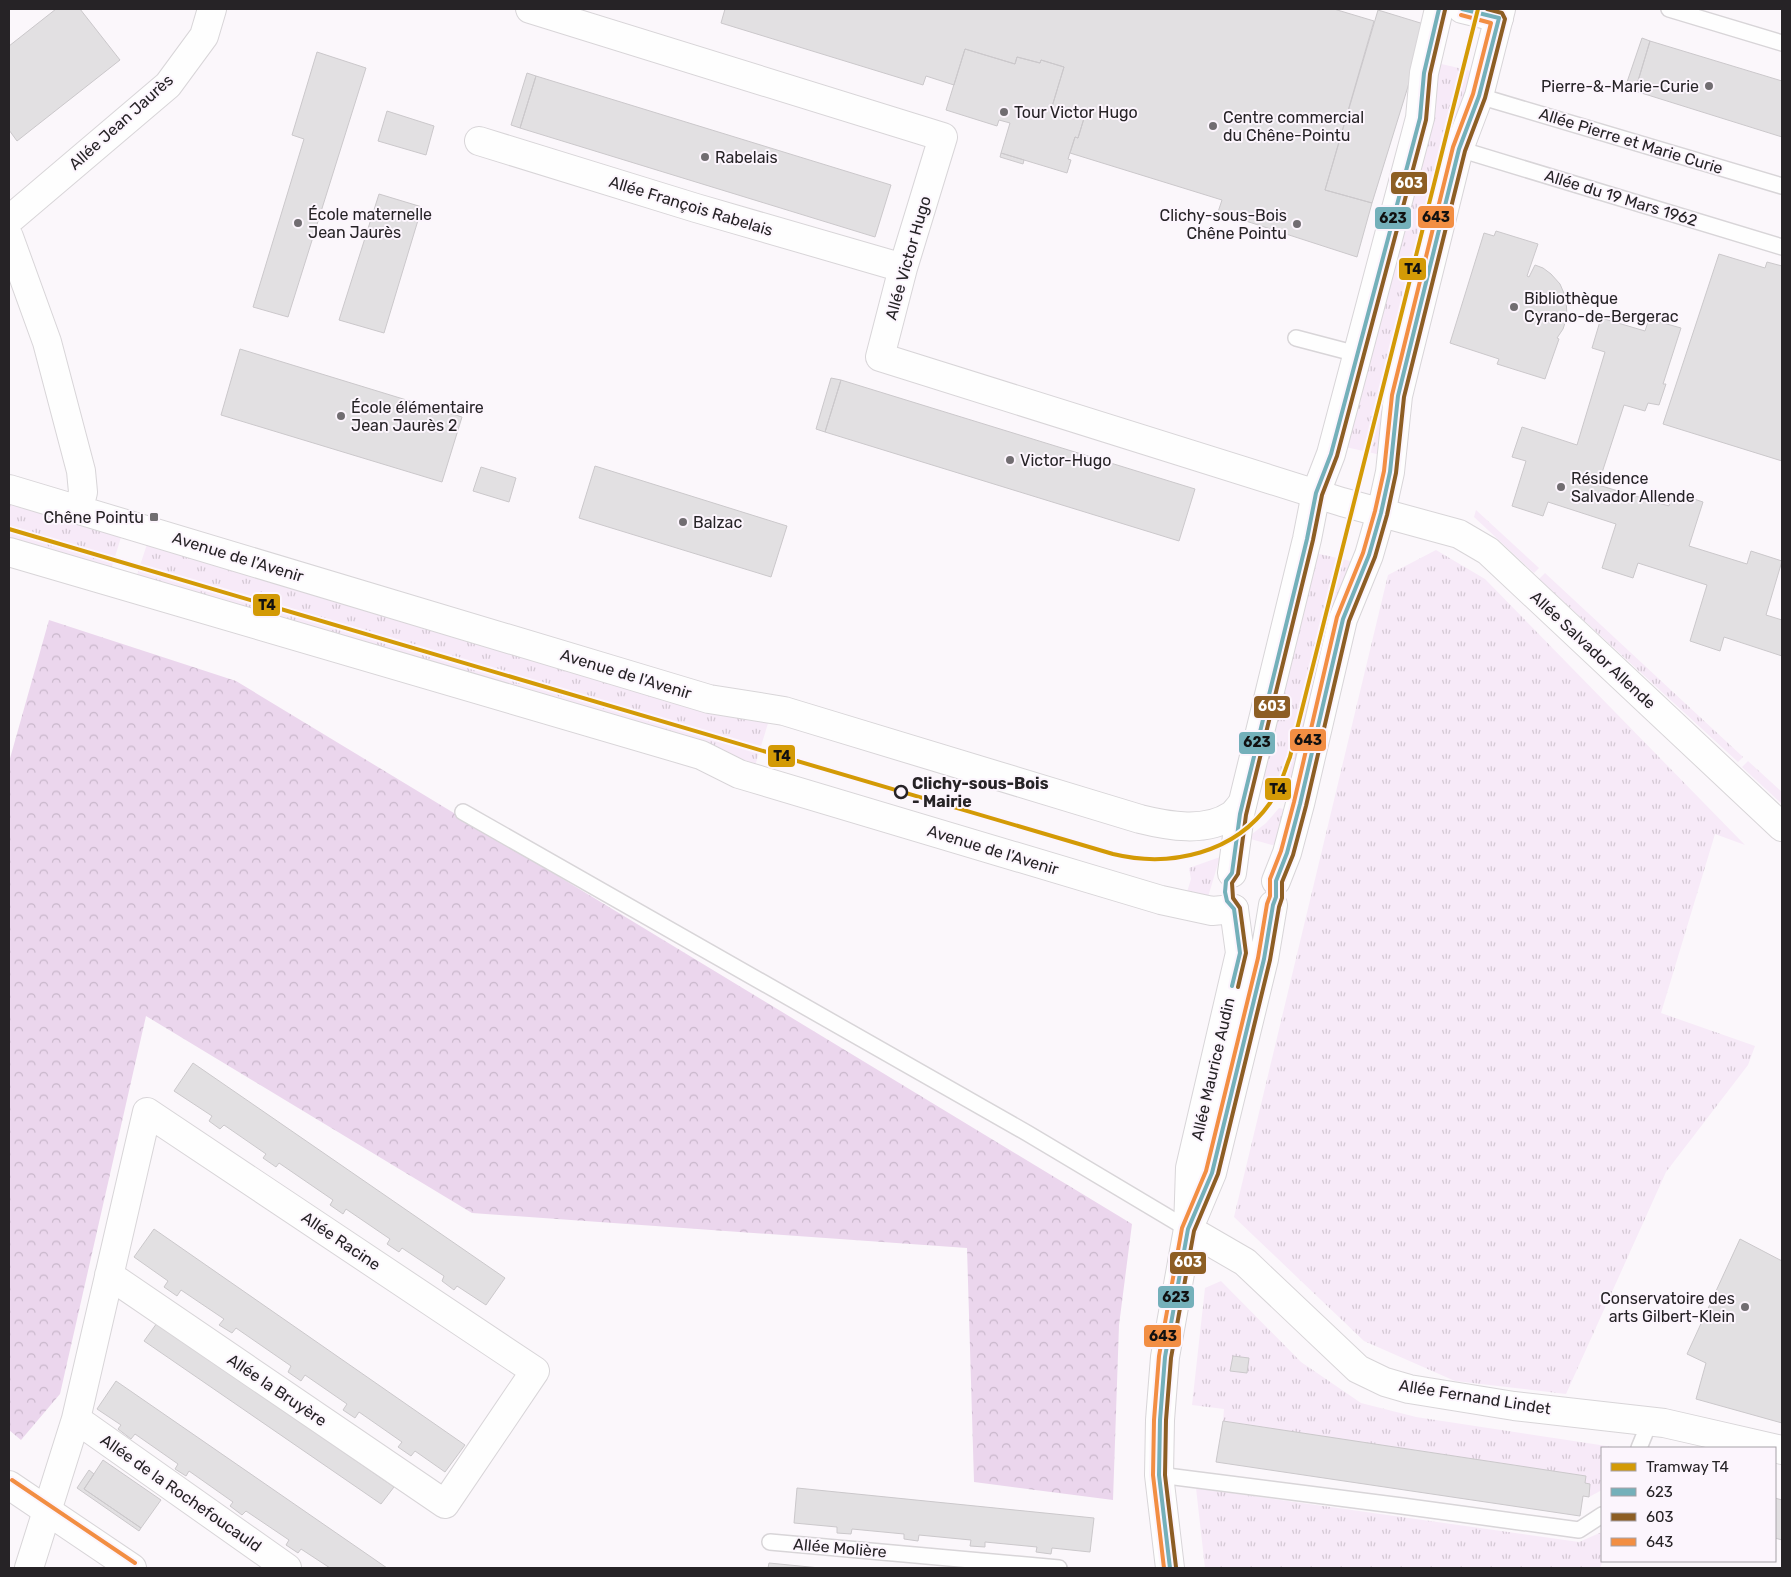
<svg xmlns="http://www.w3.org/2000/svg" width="1791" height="1577" font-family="Rubik,sans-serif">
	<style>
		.grass { fill: url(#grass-tufts) }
		.forest { fill: url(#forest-crowns) }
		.building { fill: #e2e0e2; stroke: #cbc8cb }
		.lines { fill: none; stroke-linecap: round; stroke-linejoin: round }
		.lane-casing { stroke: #d8d5d8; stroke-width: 18 }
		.street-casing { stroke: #d8d5d8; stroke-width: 30 }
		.secondary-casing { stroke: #d8d5d8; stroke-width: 30 }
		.lane { stroke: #fefefe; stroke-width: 15 }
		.street { stroke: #fefefe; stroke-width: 28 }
		.secondary { stroke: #fefefe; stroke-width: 28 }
		.bus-1-casing { stroke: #fcf5fd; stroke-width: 8 }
		.bus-2-casing { stroke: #fcf5fd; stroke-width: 8 }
		.bus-3-casing { stroke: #fcf5fd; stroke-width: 8 }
		.bus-1 { stroke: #74b0ba; stroke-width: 4 }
		.bus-2 { stroke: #8d5e24; stroke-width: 4 }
		.bus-3 { stroke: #f28e43; stroke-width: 4 }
		.tram-1-casing { stroke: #fcf5fd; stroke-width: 8 }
		.tram-1 { stroke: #d39a06; stroke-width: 4 }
		.poi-dot { fill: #716d71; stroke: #fcf5fd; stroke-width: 2 }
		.stop-dot { fill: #fcf5fd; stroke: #262326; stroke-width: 2.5 }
		.labels { text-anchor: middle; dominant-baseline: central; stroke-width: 4; stroke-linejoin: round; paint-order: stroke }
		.poi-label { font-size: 16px; fill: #262326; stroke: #fcf5fd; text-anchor: start }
		.street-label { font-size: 16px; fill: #262326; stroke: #fcf5fd }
		.stop-label { font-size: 16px; font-weight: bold; fill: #262326; stroke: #fcf5fd; text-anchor: start }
		.line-badge { stroke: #fcf5fd; stroke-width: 2 }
		.badge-label { font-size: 14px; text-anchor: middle; font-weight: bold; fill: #fff }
		.pale-badge-label { font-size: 14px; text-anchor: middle; font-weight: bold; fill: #111 }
	</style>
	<defs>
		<pattern id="grass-tufts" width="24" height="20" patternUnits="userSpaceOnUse" patternTransform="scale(1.25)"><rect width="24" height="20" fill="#f7eaf8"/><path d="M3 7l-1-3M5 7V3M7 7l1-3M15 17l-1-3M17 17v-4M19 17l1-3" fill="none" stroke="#d4c8d4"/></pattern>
		<pattern id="forest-crowns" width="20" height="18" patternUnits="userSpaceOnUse" patternTransform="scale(1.25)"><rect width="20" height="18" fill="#ebd6ed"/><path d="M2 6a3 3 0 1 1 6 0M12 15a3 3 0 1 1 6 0" fill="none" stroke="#c9b7cb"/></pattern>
	</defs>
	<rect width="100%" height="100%" fill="#fbf7fb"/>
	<!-- grass -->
	<path class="grass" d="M 1437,63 L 1476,72 L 1381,455 L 1341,446 L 1345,432 L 1361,396 L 1430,117 Z
		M 9,501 L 122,534 L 110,573 L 9,544 Z
		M 1476,510 L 1539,568 L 1534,573 L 1474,517 Z
		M 148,541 L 769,720 L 755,766 L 135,581 Z
		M 1436,550 L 1485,579 L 1745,845 L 1715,834 L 1661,1013 L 1755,1046 L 1748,1065 L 1666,1172 L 1566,1394 L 1455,1381 L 1364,1341 L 1234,1217 L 1388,575 Z
		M 1315,553 L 1355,562 L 1293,792 L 1258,784 Z
		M 1545,573 L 1743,757 L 1738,762 L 1539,579 Z
		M 1748,761 L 1782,792 L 1782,804 L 1742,767 Z
		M 1279,808 L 1288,810 L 1277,844 L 1272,845 L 1247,838 L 1266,823 Z
		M 1220,857 L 1208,897 L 1187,892 L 1191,879 L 1189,868 Z
		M 1221,1281 L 1301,1362 L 1361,1403 L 1416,1417 L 1620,1448 L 1602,1448 L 1602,1490 L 1589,1497 L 1590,1484 L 1585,1483 L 1586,1476 L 1223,1421 L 1224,1409 L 1192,1405 L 1205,1288 Z
		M 1196,1488 L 1579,1542 L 1602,1532 L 1603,1561 L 1600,1568 L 1205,1568 Z"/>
	<!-- forest -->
	<path class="forest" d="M 49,620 L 236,681 L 1132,1224 L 1119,1325 L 1113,1500 L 974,1482 L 967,1248 L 472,1213 L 146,1016 L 60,1394 L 21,1440 L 9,1430 L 9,762 Z"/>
	<!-- building -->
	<path class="building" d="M 56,9 L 80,9 L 120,60 L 17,141 L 9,130 L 9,46 Z
		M 725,9 L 1334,9 L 1374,21 L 1325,190 L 1372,203 L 1357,257 L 1218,212 L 1222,200 L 1070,153 L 1075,137 L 1078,138 L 1085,115 L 1062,108 L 1061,113 L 1051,110 L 1064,67 L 1041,60 L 1040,63 L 1017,57 L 1015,64 L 965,49 L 954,85 L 926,76 L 923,85 L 721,23 Z
		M 1378,10 L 1427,25 L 1372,203 L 1325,190 Z
		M 1642,38 L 1650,41 L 1635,91 L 1625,88 Z
		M 1650,41 L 1782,81 L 1782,137 L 1635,91 Z
		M 965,49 L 1015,64 L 1017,57 L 1040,63 L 1041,60 L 1064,67 L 1051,110 L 1061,113 L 1062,108 L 1085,115 L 1078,138 L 1075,137 L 1068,159 L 1071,160 L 1067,173 L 1001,153 L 1010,123 L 999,120 L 997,126 L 946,110 Z
		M 317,52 L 366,68 L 288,317 L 253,307 L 304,139 L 292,135 Z
		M 527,73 L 536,76 L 520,128 L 511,125 Z
		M 536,76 L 891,185 L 875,237 L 520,128 Z
		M 387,111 L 434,126 L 426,155 L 378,141 Z
		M 1001,153 L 1024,160 L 1023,164 L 1000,157 Z
		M 379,194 L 422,207 L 384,333 L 339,320 Z
		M 1496,231 L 1538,244 L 1527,276 L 1529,277 L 1535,265 L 1543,268 L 1551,274 L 1560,284 L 1566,298 L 1567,317 L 1563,329 L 1557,338 L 1559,339 L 1545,379 L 1497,364 L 1499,359 L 1450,343 L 1484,233 L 1494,236 Z
		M 1719,254 L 1765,268 L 1767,262 L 1782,266 L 1782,461 L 1663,424 Z
		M 1601,318 L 1645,331 L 1649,319 L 1681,328 L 1663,384 L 1666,384 L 1659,405 L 1648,403 L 1645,411 L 1624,405 L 1598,485 L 1669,506 L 1673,492 L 1703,502 L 1689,546 L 1747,564 L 1751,551 L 1782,561 L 1766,615 L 1782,620 L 1782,656 L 1724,637 L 1720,651 L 1690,641 L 1707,585 L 1638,563 L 1633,578 L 1602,568 L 1616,524 L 1548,502 L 1543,516 L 1512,506 L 1526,461 L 1512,457 L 1522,427 L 1577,445 L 1605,352 L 1592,348 Z
		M 240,349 L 462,417 L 442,482 L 221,415 Z
		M 831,378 L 841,380 L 825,432 L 816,429 Z
		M 841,380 L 1195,489 L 1179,541 L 825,432 Z
		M 595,466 L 787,526 L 771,577 L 579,518 Z
		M 481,467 L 516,478 L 509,502 L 473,491 Z
		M 193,1063 L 505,1278 L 486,1305 L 457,1286 L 454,1290 L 442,1281 L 444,1276 L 402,1248 L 399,1252 L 387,1244 L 390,1239 L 346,1209 L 343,1214 L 330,1205 L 333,1200 L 279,1163 L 276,1167 L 263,1158 L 266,1154 L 224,1125 L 220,1129 L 209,1121 L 212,1116 L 174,1091 Z
		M 154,1229 L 465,1445 L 445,1472 L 415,1451 L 411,1456 L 398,1447 L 402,1442 L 359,1412 L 355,1418 L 343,1410 L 347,1404 L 305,1375 L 301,1381 L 288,1372 L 291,1366 L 236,1328 L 232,1333 L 219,1325 L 224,1319 L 181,1290 L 177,1296 L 164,1287 L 168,1281 L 134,1257 Z
		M 1740,1239 L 1782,1261 L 1782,1423 L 1696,1399 L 1706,1363 L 1687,1354 Z
		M 157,1323 L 394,1487 L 381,1504 L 144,1341 Z
		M 1233,1356 L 1249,1358 L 1247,1373 L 1230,1371 Z
		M 116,1381 L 387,1568 L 330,1568 L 301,1549 L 298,1553 L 286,1545 L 289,1540 L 246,1511 L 242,1515 L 230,1506 L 233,1502 L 189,1471 L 186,1476 L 175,1469 L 178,1464 L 135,1434 L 131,1439 L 118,1429 L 121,1425 L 97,1409 Z
		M 1223,1421 L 1586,1476 L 1585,1483 L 1590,1484 L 1589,1497 L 1583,1496 L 1580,1516 L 1216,1462 Z
		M 103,1460 L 161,1500 L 141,1528 L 84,1489 Z
		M 89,1470 L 94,1474 L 84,1489 L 141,1528 L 139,1531 L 77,1488 Z
		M 797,1488 L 1094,1518 L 1090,1552 L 1052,1548 L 1051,1554 L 1036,1552 L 1037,1547 L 985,1542 L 985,1547 L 970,1546 L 971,1540 L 919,1535 L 918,1541 L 904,1539 L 904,1534 L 852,1529 L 851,1534 L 837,1533 L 837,1527 L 794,1523 Z
		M 1775,1498 L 1782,1500 L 1782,1540 L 1775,1538 Z
		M 769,1563 L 820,1568 L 768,1568 Z"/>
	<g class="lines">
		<defs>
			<path id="lane" d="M 1669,9 L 1782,43
				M 1479,96 L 1782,186
				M 1459,149 L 1782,247
				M 1296,338 L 1357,354
				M 463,812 L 1027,1133 L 1188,1229
				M 1639,1448 L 1650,1421
				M 1159,1475 L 1402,1506 L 1579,1530 L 1602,1515
				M 770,1542 L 1059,1568"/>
			<path id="street" d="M 530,9 L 943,137 L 903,268 L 880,357 L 1342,502 L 1459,534 L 1488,551 L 1782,827
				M 1462,9 L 1499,18
				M 479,141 L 696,208 L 903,268
				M 9,220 L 168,85 L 204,36 L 212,9
				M 9,237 L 47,342 L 81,471 L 83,492 L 79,509
				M 9,489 L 709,699 L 784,711 L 1140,819 C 1168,826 1206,833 1232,815 C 1236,812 1239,807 1242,804
				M 9,552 L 701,755 L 739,774 L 1161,900 L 1212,911 L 1234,909
				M 1188,1229 L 1245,1262 L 1358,1369 L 1385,1382 L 1409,1389 L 1514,1406 L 1664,1423 L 1782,1450
				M 76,1419 L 287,1568
				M 29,1568 L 76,1419 L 147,1112 L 535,1371 L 445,1504 L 109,1275"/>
			<path id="secondary" d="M 1232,873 L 1240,814 L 1307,539 L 1316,493 L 1331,454 L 1420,118 L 1424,73 L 1439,9
				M 1276,881 L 1287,853 L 1300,804 L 1343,619 L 1369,555 L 1381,513 L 1390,472 L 1398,396 L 1407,359 L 1459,149 L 1479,96 L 1501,9
				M 1194,1216 L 1212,1173 L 1264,959 L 1273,905
				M 9,1485 L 132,1568
				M 1170,1568 L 1159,1475 L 1160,1420 L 1165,1357 L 1188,1229 L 1190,1168 L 1240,953 L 1234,909"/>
		</defs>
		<!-- lane casing -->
		<use href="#lane" class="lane-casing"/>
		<!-- street casing -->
		<use href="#street" class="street-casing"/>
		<!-- secondary casing -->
		<use href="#secondary" class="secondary-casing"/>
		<!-- lane -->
		<use href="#lane" class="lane"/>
		<!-- street -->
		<use href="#street" class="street"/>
		<!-- secondary -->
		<use href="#secondary" class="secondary"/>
		<defs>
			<path id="bus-1" d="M 1232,986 L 1240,953 L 1234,909 L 1227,901 L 1225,892 L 1226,881 L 1232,873 L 1240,814 L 1307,539 L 1316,493 L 1331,454 L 1420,118 L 1424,73 L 1439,9
				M 1170,1568 L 1159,1475 L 1160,1420 L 1165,1357 L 1188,1229 L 1212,1173 L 1264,959 L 1273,905 L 1276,897 L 1276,881 L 1287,853 L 1300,804 L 1343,619 L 1369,555 L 1381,513 L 1390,472 L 1398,396 L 1459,149 L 1479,96 L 1499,18 L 1462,9"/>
			<path id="bus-2" d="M 1238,987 L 1246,953 L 1240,908 L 1233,898 L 1232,883 L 1238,874 L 1246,815 L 1313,540 L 1322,495 L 1337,456 L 1426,120 L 1430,74 L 1445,10
				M 1176,1567 L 1165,1475 L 1166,1420 L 1171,1358 L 1194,1231 L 1218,1174 L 1270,960 L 1279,907 L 1282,898 L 1282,882 L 1293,855 L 1306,806 L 1349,621 L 1375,557 L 1387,515 L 1396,473 L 1404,397 L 1465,151 L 1485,98 L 1505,19 L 1502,13 L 1487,9"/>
			<path id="bus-3" d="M 12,1480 L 135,1563
				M 1164,1568 L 1153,1475 L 1154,1420 L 1159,1356 L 1182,1228 L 1206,1171 L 1258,958 L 1267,904 L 1270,896 L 1270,879 L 1281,851 L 1294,802 L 1337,617 L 1363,553 L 1375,511 L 1384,471 L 1392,395 L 1453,147 L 1473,94 L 1491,23 L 1461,15"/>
		</defs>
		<!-- bus-1 casing -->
		<use href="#bus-1" class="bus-1-casing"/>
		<!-- bus-2 casing -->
		<use href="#bus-2" class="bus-2-casing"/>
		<!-- bus-3 casing -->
		<use href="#bus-3" class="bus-3-casing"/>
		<!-- bus-1 -->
		<use href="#bus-1" class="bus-1"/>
		<!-- bus-2 -->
		<use href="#bus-2" class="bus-2"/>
		<!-- bus-3 -->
		<use href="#bus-3" class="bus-3"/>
		<defs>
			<path id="tram-1" d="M 9,529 L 1113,854 C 1171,868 1235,853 1270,803 C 1280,789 1284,772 1290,757 L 1478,9"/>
		</defs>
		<!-- tram-1 casing -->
		<use href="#tram-1" class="tram-1-casing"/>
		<!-- tram-1 -->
		<use href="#tram-1" class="tram-1"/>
	</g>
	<!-- markers -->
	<g class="poi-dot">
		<circle cx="1709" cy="86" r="5"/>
		<circle cx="1004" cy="112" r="5"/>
		<circle cx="1213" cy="126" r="5"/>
		<circle cx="705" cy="157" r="5"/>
		<circle cx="298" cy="223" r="5"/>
		<circle cx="1297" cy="224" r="5"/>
		<circle cx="1514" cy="307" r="5"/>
		<circle cx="341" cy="416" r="5"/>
		<circle cx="1010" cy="460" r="5"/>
		<circle cx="1561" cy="487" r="5"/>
		<rect x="149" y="512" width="10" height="10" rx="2.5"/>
		<circle cx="683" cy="522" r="5"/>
		<circle cx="1745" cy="1307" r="5"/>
	</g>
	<circle class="stop-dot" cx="901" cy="792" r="6"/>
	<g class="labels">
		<!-- poi labels -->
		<g class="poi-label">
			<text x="1699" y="86" text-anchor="end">Pierre-&amp;-Marie-Curie</text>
			<text x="1014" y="112">Tour Victor Hugo</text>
			<text x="1223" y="117">Centre commercial<tspan x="1223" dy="18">du Chêne-Pointu</tspan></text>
			<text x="715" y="157">Rabelais</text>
			<text x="308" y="214">École maternelle<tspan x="308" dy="18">Jean Jaurès</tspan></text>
			<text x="1287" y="215" text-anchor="end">Clichy-sous-Bois<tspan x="1287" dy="18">Chêne Pointu</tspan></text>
			<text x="1524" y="298">Bibliothèque<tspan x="1524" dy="18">Cyrano-de-Bergerac</tspan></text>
			<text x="351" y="407">École élémentaire<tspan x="351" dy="18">Jean Jaurès 2</tspan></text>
			<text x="1020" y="460">Victor-Hugo</text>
			<text x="1571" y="478">Résidence<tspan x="1571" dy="18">Salvador Allende</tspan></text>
			<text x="144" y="517" text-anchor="end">Chêne Pointu</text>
			<text x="693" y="522">Balzac</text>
			<text x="1735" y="1298" text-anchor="end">Conservatoire des<tspan x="1735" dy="18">arts Gilbert-Klein</tspan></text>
		</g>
		<!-- street labels -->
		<g class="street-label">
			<text transform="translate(121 122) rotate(-42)">Allée Jean Jaurès</text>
			<text transform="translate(1631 141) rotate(17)">Allée Pierre et Marie Curie</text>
			<text transform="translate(1621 198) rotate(17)">Allée du 19 Mars 1962</text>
			<text transform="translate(691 206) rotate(17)">Allée François Rabelais</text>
			<text transform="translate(908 258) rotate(-74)">Allée Victor Hugo</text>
			<text transform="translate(238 557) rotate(17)">Avenue de l'Avenir</text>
			<text transform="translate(1593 650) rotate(43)">Allée Salvador Allende</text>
			<text transform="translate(626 674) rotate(17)">Avenue de l'Avenir</text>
			<text transform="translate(993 850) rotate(17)">Avenue de l'Avenir</text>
			<text transform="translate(1213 1069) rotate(-77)">Allée Maurice Audin</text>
			<text transform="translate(341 1241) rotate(34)">Allée Racine</text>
			<text transform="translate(277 1390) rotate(34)">Allée la Bruyère</text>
			<text transform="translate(1475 1397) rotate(9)">Allée Fernand Lindet</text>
			<text transform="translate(181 1493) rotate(35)">Allée de la Rochefoucauld</text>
			<text transform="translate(840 1548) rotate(5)">Allée Molière</text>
		</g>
		<!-- stop labels -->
		<g class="stop-label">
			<text x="912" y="783">Clichy-sous-Bois<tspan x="912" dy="18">- Mairie</tspan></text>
		</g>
	</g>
	<g class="line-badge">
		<rect x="1390" y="171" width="38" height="24" rx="5" fill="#8d5e24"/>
		<rect x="1417" y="205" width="38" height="24" rx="5" fill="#f28e43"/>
		<rect x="1374" y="206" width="38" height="24" rx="5" fill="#74b0ba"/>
		<rect x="1398" y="257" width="29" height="24" rx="5" fill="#d39a06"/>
		<rect x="252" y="593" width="29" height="24" rx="5" fill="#d39a06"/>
		<rect x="1253" y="695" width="38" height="24" rx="5" fill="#8d5e24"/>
		<rect x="1289" y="728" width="38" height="24" rx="5" fill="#f28e43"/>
		<rect x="1238" y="731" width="38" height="24" rx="5" fill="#74b0ba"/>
		<rect x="767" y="744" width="29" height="24" rx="5" fill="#d39a06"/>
		<rect x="1264" y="777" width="28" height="24" rx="5" fill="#d39a06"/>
		<rect x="1169" y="1251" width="38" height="24" rx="5" fill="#8d5e24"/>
		<rect x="1157" y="1285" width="38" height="24" rx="5" fill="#74b0ba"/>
		<rect x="1143" y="1324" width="39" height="24" rx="5" fill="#f28e43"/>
	</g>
	<g class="badge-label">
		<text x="1409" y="188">603</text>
		<text x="1272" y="711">603</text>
		<text x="1188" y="1267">603</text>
	</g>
	<g class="pale-badge-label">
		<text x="1436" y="222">643</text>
		<text x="1393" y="223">623</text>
		<text x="1413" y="274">T4</text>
		<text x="267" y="610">T4</text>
		<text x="1308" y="745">643</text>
		<text x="1257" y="747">623</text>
		<text x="782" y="761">T4</text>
		<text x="1278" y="794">T4</text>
		<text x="1176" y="1302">623</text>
		<text x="1163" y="1341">643</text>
	</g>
	<!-- border -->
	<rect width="1791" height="1577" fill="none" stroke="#262326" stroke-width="20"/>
	<!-- legend -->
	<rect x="1601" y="1447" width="175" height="115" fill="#fcf5fd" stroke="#a6a1a7"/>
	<rect x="1611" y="1463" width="25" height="8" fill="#d39a06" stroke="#a6a1a7"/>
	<text x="1646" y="1472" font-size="15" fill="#262326">Tramway T4</text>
	<rect x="1611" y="1488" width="25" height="8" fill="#74b0ba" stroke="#a6a1a7"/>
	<text x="1646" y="1497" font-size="15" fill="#262326">623</text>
	<rect x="1611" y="1513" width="25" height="8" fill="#8d5e24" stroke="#a6a1a7"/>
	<text x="1646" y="1522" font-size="15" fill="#262326">603</text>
	<rect x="1611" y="1538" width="25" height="8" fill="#f28e43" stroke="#a6a1a7"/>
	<text x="1646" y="1547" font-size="15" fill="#262326">643</text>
</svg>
